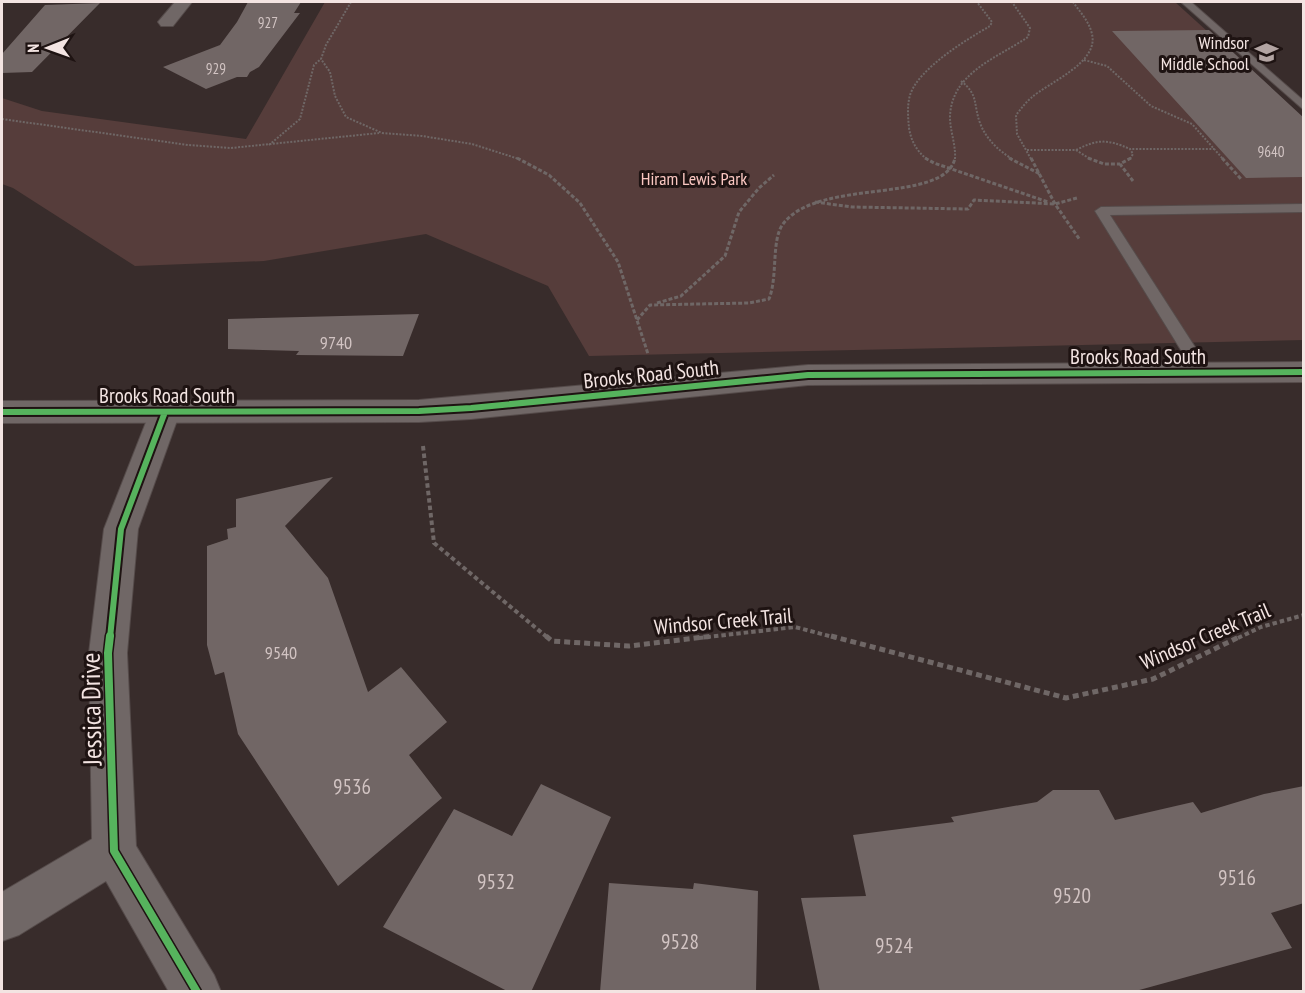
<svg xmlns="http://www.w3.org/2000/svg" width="1305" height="993" font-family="'PT Sans Narrow',sans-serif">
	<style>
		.green { fill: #563d3b }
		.building { fill: #716665 }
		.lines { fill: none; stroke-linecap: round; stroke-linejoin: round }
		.service-casing { stroke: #554b4a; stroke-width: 2 }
		.minor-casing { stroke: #554b4a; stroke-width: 2 }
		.tertiary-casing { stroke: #554b4a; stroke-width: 2 }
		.path-far3 { stroke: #6f6766; stroke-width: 2; stroke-dasharray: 2 1.5; stroke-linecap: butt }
		.path-far2 { stroke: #6f6766; stroke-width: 3; stroke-dasharray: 4 2; stroke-linecap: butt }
		.path-far1 { stroke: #6f6766; stroke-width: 4; stroke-dasharray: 4.5 3; stroke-linecap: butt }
		.path { stroke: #6f6766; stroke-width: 5; stroke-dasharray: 6 4; stroke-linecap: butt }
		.service { fill: #706766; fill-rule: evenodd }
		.minor { fill: #706766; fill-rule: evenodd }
		.tertiary { fill: #706766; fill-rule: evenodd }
		.cycleway-far1-casing { stroke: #1e1312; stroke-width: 10 }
		.cycleway-casing { stroke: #1e1312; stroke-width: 11 }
		.cycleway-far1 { stroke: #56b35d; stroke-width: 6 }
		.cycleway { stroke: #56b35d; stroke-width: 8 }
		.labels { text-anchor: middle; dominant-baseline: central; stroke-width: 6; stroke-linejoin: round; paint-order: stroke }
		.far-number-label { font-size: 15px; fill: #d2c4c3 }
		.far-poi-label { font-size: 18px; fill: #f3e4e2; stroke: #1e1312; text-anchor: end }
		.far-park-label { font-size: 18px; fill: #fac7c1; stroke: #1e1312 }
		.number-label { font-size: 18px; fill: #d2c4c3 }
		.street-label { font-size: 21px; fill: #f3e4e2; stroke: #1e1312 }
		.near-number-label { font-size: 21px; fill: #d2c4c3 }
		.near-street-label { font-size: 26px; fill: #f3e4e2; stroke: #1e1312 }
	</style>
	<rect width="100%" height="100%" fill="#382c2b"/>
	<!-- green -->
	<path class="green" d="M 325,2 L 1175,2 L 1303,118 L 1303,340 L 589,356 L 548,286 L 426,234 L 264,261 L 135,266 L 13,188 L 2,184 L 2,98 L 42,111 L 246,139 Z"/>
	<!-- building -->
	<path class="building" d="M 248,2 L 301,2 L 294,13 L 300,13 L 259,67 L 250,72 L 247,77 L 237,77 L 206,89 L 163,67 L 220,45 L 237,22 Z
		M 100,3 L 32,72 L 2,73 L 2,54 L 45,5 Z
		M 1209,30 L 1304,118 L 1304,177 L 1246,178 L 1112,31 Z
		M 419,314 L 403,356 L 296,355 L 299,351 L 228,349 L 228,319 Z
		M 333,477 L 285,526 L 328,578 L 368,692 L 401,667 L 447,722 L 409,755 L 442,798 L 338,886 L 238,734 L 224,672 L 215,675 L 207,645 L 207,546 L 228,539 L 227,529 L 236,527 L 236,499 Z
		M 541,784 L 611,817 L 531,992 L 509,992 L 383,927 L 454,809 L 512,836 Z
		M 1304,786 L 1304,903 L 1271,913 L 1292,948 L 1132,992 L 820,992 L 801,898 L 866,896 L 853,835 L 954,822 L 951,817 L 1037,802 L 1053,790 L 1099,790 L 1115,820 L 1193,802 L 1201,813 L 1264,794 Z
		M 609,883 L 693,889 L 694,883 L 758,891 L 756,992 L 600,992 Z"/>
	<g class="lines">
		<defs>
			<path id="service" d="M 1181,2 L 1191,2 L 1304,101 L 1304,110 Z
				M 1304,204 L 1304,212 L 1110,215 L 1211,372 L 1209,376 L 1197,376 L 1095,211 L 1101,207 Z"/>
			<path id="minor" d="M 175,2 L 192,2 L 173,26 L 161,26 L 158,22 Z
				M 165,401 L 176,404 L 180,412 L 138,529 L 127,653 L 136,846 L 214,975 L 221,992 L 169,992 L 106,881 L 19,935 L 2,941 L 2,892 L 92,839 L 89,653 L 104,529 L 150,412 L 154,404 Z"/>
			<path id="tertiary" d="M 1304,362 L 1304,382 L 808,385 L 471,419 L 419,422 L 2,423 L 2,401 L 419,400 L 808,365 Z"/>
		</defs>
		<!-- service casing -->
		<use href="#service" class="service-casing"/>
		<!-- minor casing -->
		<use href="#minor" class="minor-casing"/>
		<!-- tertiary casing -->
		<use href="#tertiary" class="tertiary-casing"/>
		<!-- path-far3 -->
		<path class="path-far3" d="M 351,2 L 326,45 L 321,59 L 330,72 L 335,96 L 346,117 L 382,133 L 422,136 L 472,144 L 519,159
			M 1084,60 L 1107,66 L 1151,106 L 1192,124 L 1223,159
			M 961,81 C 979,95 973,104 980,123 C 986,139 998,150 1012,159
			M 2,119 L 188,145 L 231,148 L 379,133
			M 269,145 L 300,119 L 314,65 L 321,59
			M 1027,150 L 1076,150 L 1090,159
			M 1076,150 C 1098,139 1107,139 1130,149
			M 927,159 C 916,151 911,140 909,128 C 908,117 907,106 910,95 C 919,68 966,40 990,26 L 992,22 L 977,2
			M 955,159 C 956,145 950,131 950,117 C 951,73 997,58 1028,37 L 1030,28 L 1012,2
			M 1031,159 L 1017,134 L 1016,115 C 1021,109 1025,103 1031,98 C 1049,82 1099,63 1092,34 C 1089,21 1080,12 1073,2
			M 1130,159 L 1133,154 L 1130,149 L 1214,149"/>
		<!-- path-far2 -->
		<path class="path-far2" d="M 517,158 L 549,175 L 580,203 L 618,262 L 648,354
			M 925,158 L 934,163 L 1048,202
			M 1009,158 L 1040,174
			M 1031,158 L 1055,204 L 1080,240
			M 1088,158 L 1104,164 L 1120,164
			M 1131,158 L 1120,164 L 1133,181
			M 1222,158 L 1241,179
			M 815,202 L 852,207 L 968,209 L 974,200 L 1055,204 L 1077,198
			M 657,303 L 681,296 L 725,256 L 739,212 L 759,188 L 774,175
			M 637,320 L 650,305 L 749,303 L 769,299 C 778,277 771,240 783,224 C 818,177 945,205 955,158"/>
		<!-- path-far1 -->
		<path class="path-far1" d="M 423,446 L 434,543 L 548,638
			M 699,638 L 795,627 L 837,638
			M 1238,638 L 1261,627 L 1304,615"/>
		<!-- path -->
		<path class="path" d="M 546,636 L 552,641 L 629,646 L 713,636
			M 831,636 L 1066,698 L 1153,679 L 1241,636"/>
		<!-- service -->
		<use href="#service" class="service"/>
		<!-- minor -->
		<use href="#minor" class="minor"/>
		<!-- tertiary -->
		<use href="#tertiary" class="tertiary"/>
		<defs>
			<path id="cycleway-far1" d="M 2,412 L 419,411 L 471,408 L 808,375 L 1304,372
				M 110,638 L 121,529 L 165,412"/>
			<path id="cycleway" d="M 110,636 L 108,653 L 114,851 L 197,992"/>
		</defs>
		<!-- cycleway-far1 casing -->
		<use href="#cycleway-far1" class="cycleway-far1-casing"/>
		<!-- cycleway casing -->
		<use href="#cycleway" class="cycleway-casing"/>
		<!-- cycleway-far1 -->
		<use href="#cycleway-far1" class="cycleway-far1"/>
		<!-- cycleway -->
		<use href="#cycleway" class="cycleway"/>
	</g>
	<!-- icons -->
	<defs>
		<symbol id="school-bare" viewBox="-9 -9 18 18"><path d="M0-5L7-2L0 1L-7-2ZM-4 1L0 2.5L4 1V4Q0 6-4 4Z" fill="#b2a4a2" stroke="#1e1312" stroke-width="2.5" paint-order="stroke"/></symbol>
	</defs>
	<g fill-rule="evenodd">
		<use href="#school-bare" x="1250" y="36" width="33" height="33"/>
	</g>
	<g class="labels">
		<!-- far-number labels -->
		<g class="far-number-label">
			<text x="268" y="22">927</text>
			<text x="216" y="68">929</text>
			<text x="1271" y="151">9640</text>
		</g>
		<!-- far-poi labels -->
		<g class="far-poi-label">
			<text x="1249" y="42">Windsor<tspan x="1249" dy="21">Middle School</tspan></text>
		</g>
		<!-- far-park labels -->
		<g class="far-park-label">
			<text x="694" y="178">Hiram Lewis Park</text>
		</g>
		<!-- number labels -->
		<g class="number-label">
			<text x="336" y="342">9740</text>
			<text x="281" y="652">9540</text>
		</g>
		<!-- street labels -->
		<g class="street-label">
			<text x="1138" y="356">Brooks Road South</text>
			<text transform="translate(651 374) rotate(-6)">Brooks Road South</text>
			<text x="167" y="395">Brooks Road South</text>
			<text transform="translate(723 621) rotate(-5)">Windsor Creek Trail</text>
			<text transform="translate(1205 636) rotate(-23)">Windsor Creek Trail</text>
		</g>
		<!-- near-number labels -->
		<g class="near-number-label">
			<text x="352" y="786">9536</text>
			<text x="1237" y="877">9516</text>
			<text x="496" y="881">9532</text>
			<text x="1072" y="895">9520</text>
			<text x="680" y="941">9528</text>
			<text x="894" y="945">9524</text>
		</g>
		<!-- near-street labels -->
		<g class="near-street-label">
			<text transform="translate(91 709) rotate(-91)">Jessica Drive</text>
		</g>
	</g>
	<!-- border -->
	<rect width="1305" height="993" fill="none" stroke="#f3e4e2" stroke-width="6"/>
	<!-- north arrow -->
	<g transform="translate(48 48) rotate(269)" stroke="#1e1312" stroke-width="4.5" paint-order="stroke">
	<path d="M0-4.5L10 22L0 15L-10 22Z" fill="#f3e4e2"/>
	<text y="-9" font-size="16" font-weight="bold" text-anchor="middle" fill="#f3e4e2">N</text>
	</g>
</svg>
